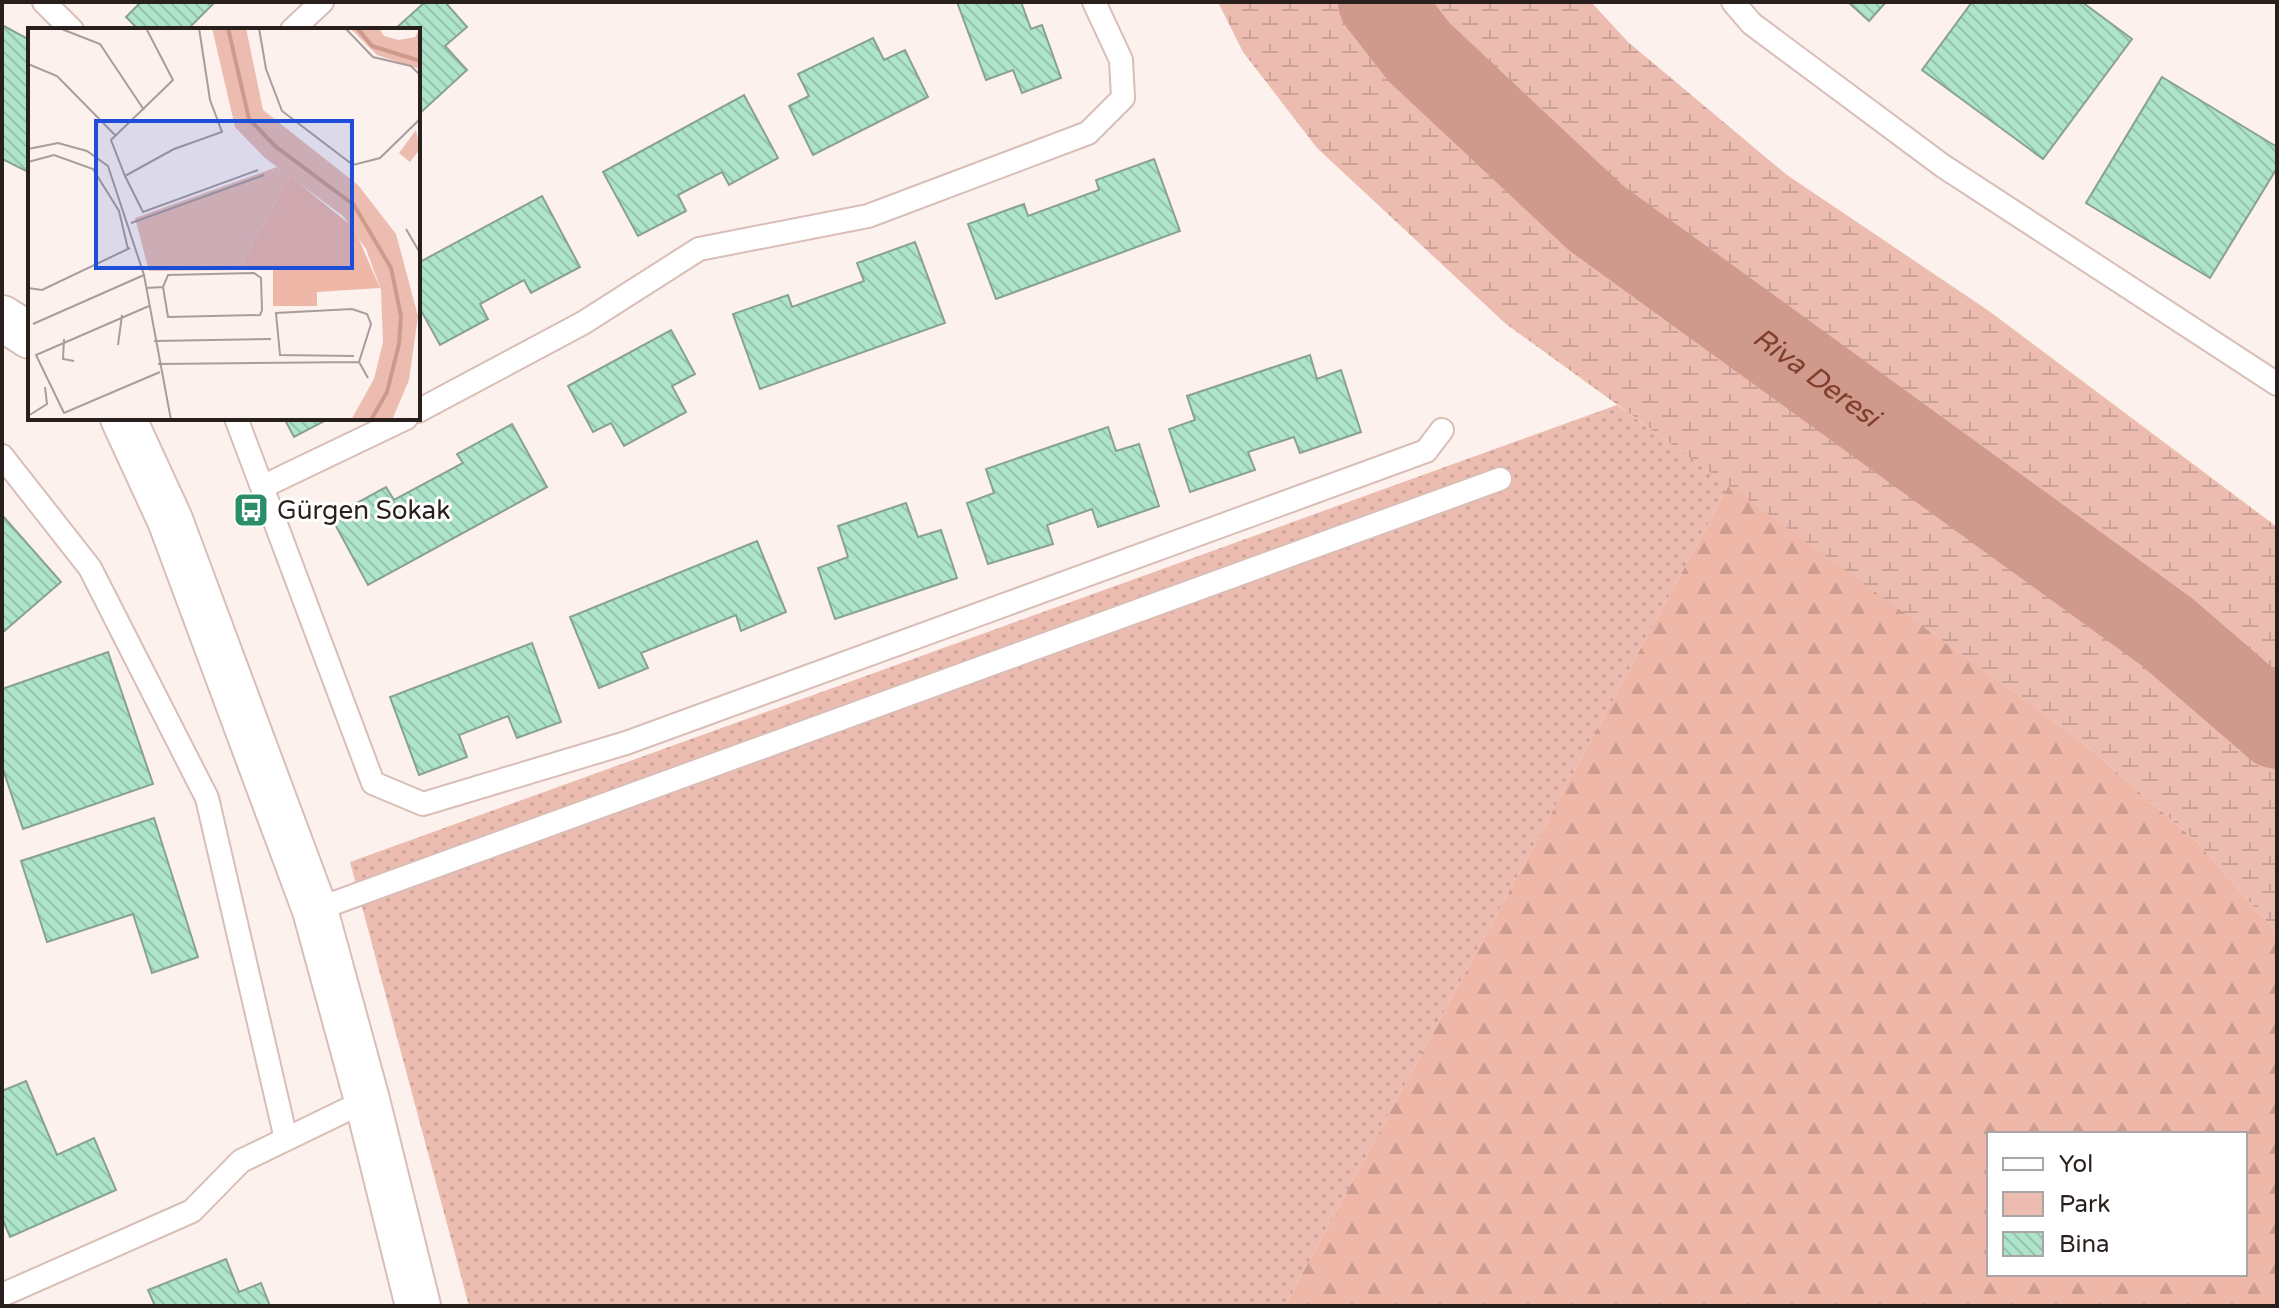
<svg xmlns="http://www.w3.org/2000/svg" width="2279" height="1308" font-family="'Varela Round',sans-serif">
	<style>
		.green { fill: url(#green-dots) }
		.forest { fill: url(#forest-firs); fill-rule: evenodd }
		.wetland { fill: url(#wetland-marsh) }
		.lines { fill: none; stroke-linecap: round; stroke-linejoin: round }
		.river { stroke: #cf9a8b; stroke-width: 84 }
		.building { fill: url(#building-back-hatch); stroke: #89a195; stroke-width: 2 }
		.lane-casing { stroke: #d9beb7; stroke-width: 26 }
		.secondary-casing { stroke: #d9beb7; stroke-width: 48 }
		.lane { stroke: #fff; stroke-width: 22 }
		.secondary { stroke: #fff; stroke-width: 44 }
		.labels { text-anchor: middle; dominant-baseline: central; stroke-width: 6; stroke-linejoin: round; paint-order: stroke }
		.poi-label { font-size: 26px; fill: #291f1c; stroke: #fff; text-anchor: start }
		.water-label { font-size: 28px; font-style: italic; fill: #813e2c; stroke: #fff }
		.inset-river { fill: none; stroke: #cf9a8b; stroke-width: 4 }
		.inset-road { fill: none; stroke: #a89d9a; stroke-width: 2 }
		.view { fill: #1d4ed8; fill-opacity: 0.15; stroke: #1d4ed8; stroke-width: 4 }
		.inset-edge { fill: none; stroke: #291f1c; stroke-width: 4 }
	</style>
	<defs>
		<pattern id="green-dots" width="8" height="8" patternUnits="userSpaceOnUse" patternTransform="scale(2)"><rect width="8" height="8" fill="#ebbcaf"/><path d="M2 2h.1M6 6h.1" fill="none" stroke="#caa196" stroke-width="1.8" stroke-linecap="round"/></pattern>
		<pattern id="forest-firs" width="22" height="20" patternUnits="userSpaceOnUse" patternTransform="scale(2)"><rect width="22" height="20" fill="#eeb7a8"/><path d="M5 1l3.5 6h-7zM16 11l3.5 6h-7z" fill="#cc9d90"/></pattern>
		<pattern id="wetland-marsh" width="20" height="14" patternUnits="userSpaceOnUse" patternTransform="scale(2)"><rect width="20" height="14" fill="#ebbcaf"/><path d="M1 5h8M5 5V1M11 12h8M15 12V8" fill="none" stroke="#caa196"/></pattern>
		<pattern id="building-back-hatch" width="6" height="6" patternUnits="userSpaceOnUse" patternTransform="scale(2)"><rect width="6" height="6" fill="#ade4ca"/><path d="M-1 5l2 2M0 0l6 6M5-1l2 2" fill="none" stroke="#95c3ad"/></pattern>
	</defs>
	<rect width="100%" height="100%" fill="#fdf1ee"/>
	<!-- green -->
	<path class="green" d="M 1617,405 L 1729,485 L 1285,1306 L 469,1306 L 350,862 Z"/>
	<!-- forest -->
	<path class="forest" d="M 1729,485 L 2082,742 L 2197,842 L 2277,933 L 2277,1306 L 1285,1306 ZM 1989,1134 L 2245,1134 L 2245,1274 L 1989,1274 Z"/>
	<!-- wetland -->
	<path class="wetland" d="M 1218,2 L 1591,2 L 1628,42 L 1787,175 L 1989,311 L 2277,527 L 2277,933 L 2197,842 L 2082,742 L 1506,324 L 1317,148 L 1243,52 Z"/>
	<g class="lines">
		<!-- river -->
		<path class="river" id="s1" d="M 1380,2 L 1419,52 L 1596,218 L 2167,632 L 2277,727"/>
	</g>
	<!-- building -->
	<path class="building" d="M 137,2 L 215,2 L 187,30 L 139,30 L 126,17 L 139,4 Z
		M 425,2 L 445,2 L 467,27 L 445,46 L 467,70 L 418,115 L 418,30 L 394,30 Z
		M 957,2 L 1021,2 L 1031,29 L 1042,25 L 1061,78 L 1022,93 L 1013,70 L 986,80 Z
		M 1848,2 L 1886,2 L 1869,21 Z
		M 1972,2 L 2082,2 L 2132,39 L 2043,159 L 1922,70 Z
		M 2,25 L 30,40 L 30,173 L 2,159 Z
		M 873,38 L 884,60 L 905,50 L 928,97 L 813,155 L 789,106 L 809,96 L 798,74 Z
		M 2162,77 L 2277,147 L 2277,168 L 2210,278 L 2086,203 Z
		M 744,95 L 778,158 L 729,185 L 722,172 L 678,195 L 686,211 L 638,236 L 603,172 Z
		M 1154,159 L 1180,231 L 996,299 L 968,224 L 1024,204 L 1028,216 L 1099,190 L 1096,180 Z
		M 542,196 L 580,267 L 531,293 L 524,280 L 480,304 L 488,319 L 440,345 L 418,305 L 418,263 Z
		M 915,242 L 945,323 L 760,389 L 733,314 L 788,295 L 792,307 L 864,281 L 857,263 Z
		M 671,330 L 695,374 L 672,386 L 686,412 L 624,446 L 611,423 L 593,432 L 568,386 Z
		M 1310,355 L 1317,379 L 1341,370 L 1361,432 L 1300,453 L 1294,437 L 1248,452 L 1255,470 L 1190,492 L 1169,429 L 1195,420 L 1187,396 Z
		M 284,418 L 330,418 L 294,437 Z
		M 512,424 L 547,487 L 368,585 L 331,517 L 386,487 L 394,500 L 463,463 L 457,454 Z
		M 1108,427 L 1116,451 L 1139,444 L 1159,506 L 1098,527 L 1092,509 L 1047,525 L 1053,544 L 988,564 L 967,503 L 994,493 L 986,469 Z
		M 906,503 L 918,537 L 941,530 L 957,578 L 835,619 L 818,568 L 848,557 L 838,526 Z
		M 2,515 L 61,582 L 2,633 Z
		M 757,541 L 786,612 L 741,631 L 736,615 L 641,653 L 648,668 L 599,688 L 570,617 Z
		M 532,643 L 561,722 L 517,738 L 508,716 L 459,735 L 467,757 L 419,775 L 390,697 Z
		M 108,652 L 153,784 L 23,829 L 2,766 L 2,689 Z
		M 154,818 L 198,957 L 152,973 L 133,914 L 47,942 L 21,861 Z
		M 26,1081 L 57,1155 L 94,1138 L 116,1190 L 10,1237 L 2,1218 L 2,1091 Z
		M 226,1259 L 239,1292 L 261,1283 L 270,1306 L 155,1306 L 148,1290 Z"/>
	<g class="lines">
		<defs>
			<path id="lane" d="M 44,2 L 72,30
				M 1733,2 L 1752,24 L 1943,166 L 2277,384
				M 292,30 L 322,2
				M 418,411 L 583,323 L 699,249 L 868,216 L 1088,133 L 1123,98 L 1121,60 L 1094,2
				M 236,418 L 262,487 L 406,418
				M 2,456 L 90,568 L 207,798 L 286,1139
				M 262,487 L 373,783 L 423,804 L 626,743 L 1426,451 L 1442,430
				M 315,910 L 1500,479
				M 2,1295 L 192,1211 L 241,1161 L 367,1100"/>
			<path id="secondary" d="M 2,318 L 30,336
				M 123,418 L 170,520 L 315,910 L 367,1100 L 418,1306"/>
		</defs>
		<!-- lane casing -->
		<use href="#lane" class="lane-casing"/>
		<!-- secondary casing -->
		<use href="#secondary" class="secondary-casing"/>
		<!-- lane -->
		<use href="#lane" class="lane"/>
		<!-- secondary -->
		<use href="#secondary" class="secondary"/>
	</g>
	<!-- icons -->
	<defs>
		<symbol id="bus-square" viewBox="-11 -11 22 22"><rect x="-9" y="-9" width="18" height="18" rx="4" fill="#2a8e69" stroke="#fff"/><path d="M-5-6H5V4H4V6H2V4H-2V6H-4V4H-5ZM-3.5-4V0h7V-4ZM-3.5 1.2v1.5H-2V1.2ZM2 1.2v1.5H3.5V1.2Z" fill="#fff"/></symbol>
	</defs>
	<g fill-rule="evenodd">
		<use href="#bus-square" x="231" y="490" width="40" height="40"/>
	</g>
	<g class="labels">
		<!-- poi labels -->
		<g class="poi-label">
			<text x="277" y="510">Gürgen Sokak</text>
		</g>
		<!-- water labels -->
		<g class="water-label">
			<text stroke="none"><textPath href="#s1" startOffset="578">Riva Deresi</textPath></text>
		</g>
	</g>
	<!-- overview -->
	<g transform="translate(28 28)">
		<rect width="392" height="392" fill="#fdf1ee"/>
		<path d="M 322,0 L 351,0 L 356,8 L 371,12 L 387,9 L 392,0 L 392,41 L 349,27 ZM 249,139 L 262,148 L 211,242 L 121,243 L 107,190 Z" fill="#ebbcaf"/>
		<path d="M 262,148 L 326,200 L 352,260 L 289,264 L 289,278 L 245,278 L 245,241 L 211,242 Z" fill="#eeb7a8"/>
		<path d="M 184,0 L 218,0 L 235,82 L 330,157 L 368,206 L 390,288 L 381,352 L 364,392 L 323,392 L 346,351 L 355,314 L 353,262 L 338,221 L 315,188 L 237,130 L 207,99 Z" fill="#ebbcaf"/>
		<path d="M 388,102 L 392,121 L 382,134 L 371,125 Z" fill="#ebbcaf"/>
		<path class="inset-river" d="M 200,0 L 221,91 L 247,118 L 326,177 L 363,240 L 373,288 L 371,316 L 359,364 L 343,392M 329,0 L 344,18 L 392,33"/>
		<path class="inset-road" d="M 31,0 L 72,16 L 116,82M 118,0 L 145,52 L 83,112 L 97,148 L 146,121 L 194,104 L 182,72 L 171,0M 231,0 L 238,41 L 254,83 L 325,137 L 352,130 L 392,91M 317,0 L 345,29 L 383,38 L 392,47M 0,36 L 29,48 L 88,108M 0,121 L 30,115 L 59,123 L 80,138 L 116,247 L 143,392M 0,134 L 26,127 L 65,141 L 91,183 L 100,221M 97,148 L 115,184 L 230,142M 103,195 L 236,147M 378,201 L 392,225M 0,260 L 14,262 L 102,220M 118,260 L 135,259 L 140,247 L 226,245 L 233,250 L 234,282 L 232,287 L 140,289 L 135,259M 121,278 L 8,327 L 36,385 L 132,344M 5,296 L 116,247M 36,311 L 35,331 L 46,333M 126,313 L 243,311M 90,317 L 94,287M 326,328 L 252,327 L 248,285 L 324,281 L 339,286 L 343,296 L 331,334 L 340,350M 130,336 L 331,334M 0,388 L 19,376 L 17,359"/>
		<path class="view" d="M 68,93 L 324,93 L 324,240 L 68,240 Z"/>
		<rect width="392" height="392" class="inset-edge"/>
	</g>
	<!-- border -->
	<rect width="2279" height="1308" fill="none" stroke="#291f1c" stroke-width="8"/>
	<!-- legend -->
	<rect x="1987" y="1132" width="260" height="144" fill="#ffffff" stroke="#a9a5a4" stroke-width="2"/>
	<rect x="2003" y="1158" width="40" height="12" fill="#ffffff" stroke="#a9a5a4" stroke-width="2"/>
	<text x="2059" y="1172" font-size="24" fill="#291f1c">Yol</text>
	<rect x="2003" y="1192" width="40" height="24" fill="#ebbcaf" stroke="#a9a5a4" stroke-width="2"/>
	<text x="2059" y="1212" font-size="24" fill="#291f1c">Park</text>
	<rect x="2003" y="1232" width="40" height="24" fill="url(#building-back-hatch)" stroke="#a9a5a4" stroke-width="2"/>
	<text x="2059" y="1252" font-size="24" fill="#291f1c">Bina</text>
</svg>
